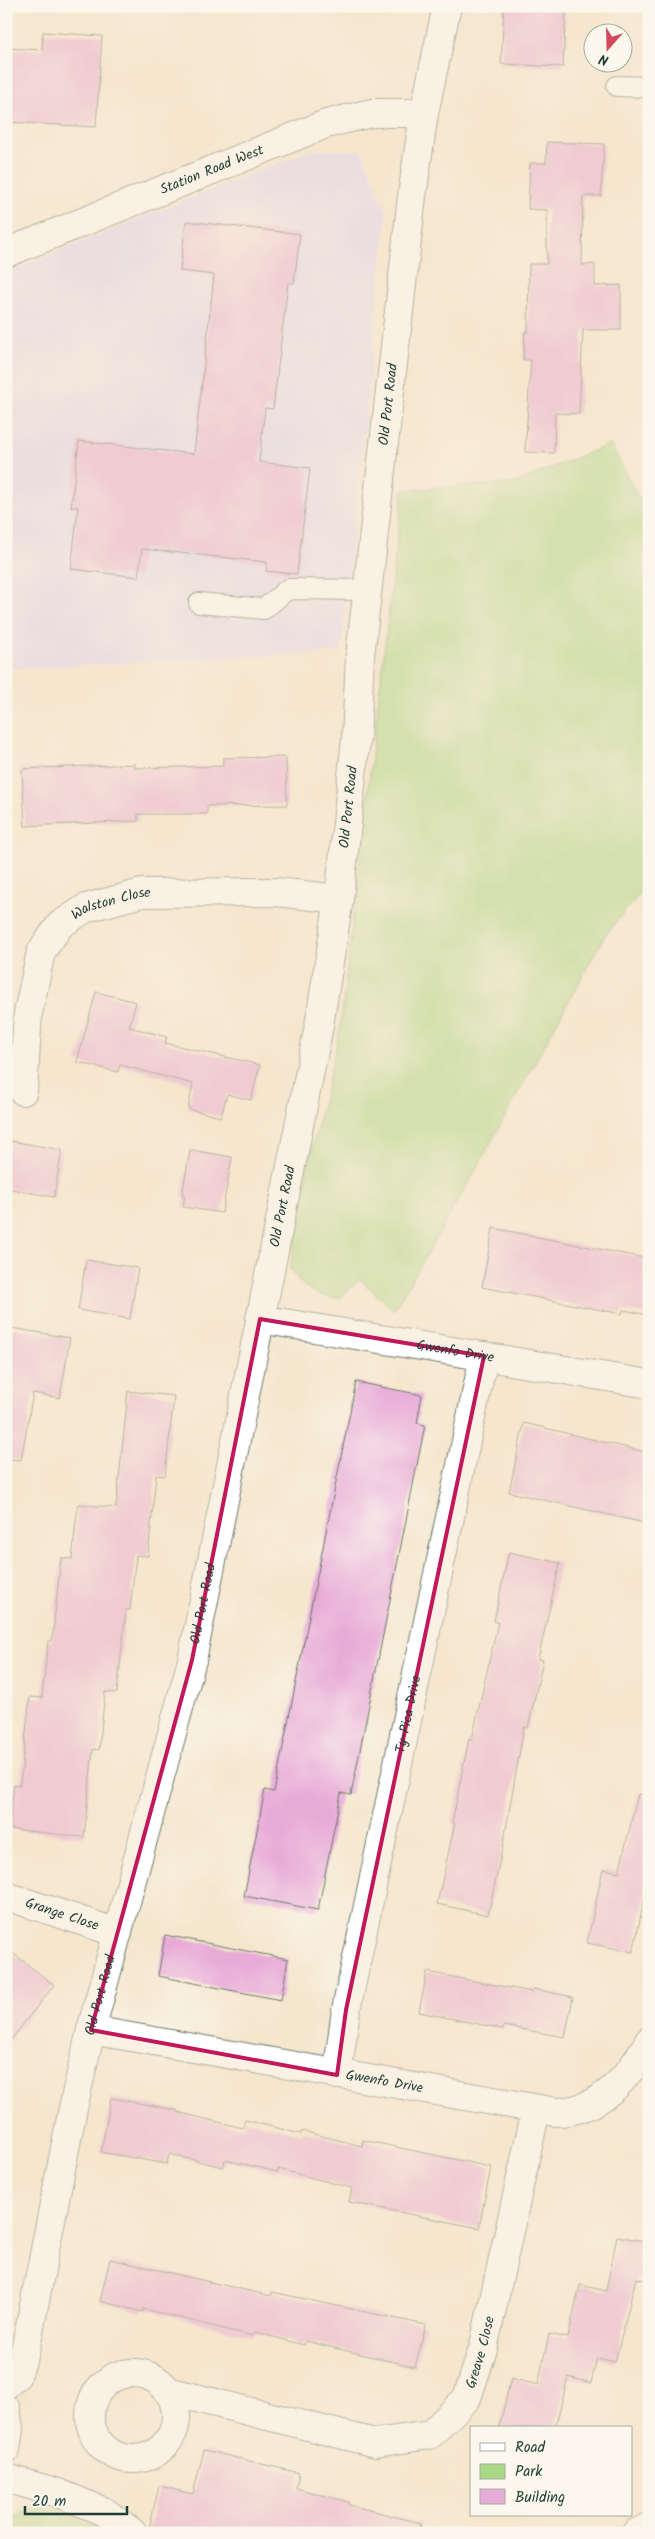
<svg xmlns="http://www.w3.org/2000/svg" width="655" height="2539" font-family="Kalam,sans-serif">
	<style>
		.built { fill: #dfd5f5 }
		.green { fill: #aad986; stroke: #648b5d }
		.building { fill: #e8abd8 }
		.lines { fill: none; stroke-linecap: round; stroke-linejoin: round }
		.service-casing { stroke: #6a786a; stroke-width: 22 }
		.minor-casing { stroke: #6a786a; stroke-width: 30 }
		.tertiary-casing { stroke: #6a786a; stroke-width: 30 }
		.service { stroke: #fff; stroke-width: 20 }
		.minor { stroke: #fff; stroke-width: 28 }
		.tertiary { stroke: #fff; stroke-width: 28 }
		.marked { fill: none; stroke: #c2185b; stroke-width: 4; stroke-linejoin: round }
		.labels { text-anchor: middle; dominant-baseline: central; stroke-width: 4; stroke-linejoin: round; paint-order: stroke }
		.street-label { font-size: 14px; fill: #1f3d34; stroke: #fbf7ec }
	</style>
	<rect width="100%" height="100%" fill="#fbf7ec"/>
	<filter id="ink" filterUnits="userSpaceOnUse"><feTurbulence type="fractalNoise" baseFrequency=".02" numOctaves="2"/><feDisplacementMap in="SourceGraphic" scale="10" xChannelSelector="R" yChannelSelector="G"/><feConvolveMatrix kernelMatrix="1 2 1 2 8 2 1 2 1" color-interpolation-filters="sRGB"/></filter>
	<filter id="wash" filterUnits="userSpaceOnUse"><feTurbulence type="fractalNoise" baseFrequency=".0096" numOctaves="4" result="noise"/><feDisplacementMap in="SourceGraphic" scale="20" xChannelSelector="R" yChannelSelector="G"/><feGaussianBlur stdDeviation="1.12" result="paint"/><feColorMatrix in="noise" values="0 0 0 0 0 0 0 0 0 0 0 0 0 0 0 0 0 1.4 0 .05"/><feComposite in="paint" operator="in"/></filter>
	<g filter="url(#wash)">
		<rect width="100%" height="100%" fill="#f5e6ce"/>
		<!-- built -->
		<path class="built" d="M 312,150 L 361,150 L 387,213 L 341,652 L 6,669 L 6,272 Z"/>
		<!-- green -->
		<path class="green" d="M 610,444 L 649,517 L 649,882 L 605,935 L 470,1180 L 394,1310 L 360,1279 L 340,1298 C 313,1296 306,1290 290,1269 L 307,1171 L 340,1029 L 403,490 L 515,483 Z
			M 40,2507 L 58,2510 L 106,2533 L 8,2533 C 13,2513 23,2513 40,2507 Z"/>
		<g id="blocks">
			<!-- building -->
			<path class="building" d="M 504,6 L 566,6 L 563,67 L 501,64 Z
				M 43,32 L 102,36 L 96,127 L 6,122 L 6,48 L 42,50 Z
				M 547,142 L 604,144 L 601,196 L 583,196 L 582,265 L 595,264 L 595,286 L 621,285 L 621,330 L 583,330 L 579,414 L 555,413 L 554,453 L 525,452 L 531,360 L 523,360 L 525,331 L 528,332 L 529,264 L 547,264 L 547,210 L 528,209 L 530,163 L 546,163 Z
				M 186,221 L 300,234 L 294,283 L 288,283 L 273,409 L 265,408 L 259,462 L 310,468 L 297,574 L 266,571 L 267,562 L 142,549 L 138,577 L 71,569 L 78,507 L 71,507 L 79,441 L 194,454 L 214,275 L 180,271 Z
				M 286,757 L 287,805 L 207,806 L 207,814 L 138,814 L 138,821 L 25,826 L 22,769 L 135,764 L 135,768 L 223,766 L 223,758 Z
				M 96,992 L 136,1002 L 129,1027 L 167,1037 L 165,1043 L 260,1065 L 251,1100 L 227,1094 L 221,1117 L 188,1109 L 193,1084 L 120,1065 L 118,1072 L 77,1062 Z
				M 6,1140 L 62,1150 L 54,1197 L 6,1188 Z
				M 190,1150 L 232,1157 L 222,1213 L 183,1207 L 185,1196 L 182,1196 Z
				M 493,1228 L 649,1259 L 649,1315 L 623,1310 L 622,1314 L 482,1287 Z
				M 86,1260 L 138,1268 L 130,1319 L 78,1310 Z
				M 6,1327 L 70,1338 L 60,1398 L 33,1393 L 21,1460 L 6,1459 Z
				M 356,1382 L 422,1395 L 417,1423 L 425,1425 L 351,1795 L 341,1793 L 318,1910 L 244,1896 L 265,1790 L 274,1792 Z
				M 128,1391 L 174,1396 L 165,1476 L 156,1475 L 148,1556 L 136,1555 L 130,1610 L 126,1610 L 117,1693 L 105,1692 L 99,1750 L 93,1749 L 84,1837 L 9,1829 L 14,1785 L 20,1785 L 30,1697 L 42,1698 L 48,1641 L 52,1641 L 61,1558 L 72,1559 L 78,1504 L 116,1508 Z
				M 524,1423 L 649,1453 L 649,1524 L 509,1492 Z
				M 509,1552 L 560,1563 L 538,1659 L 543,1660 L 528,1728 L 524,1727 L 503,1846 L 488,1915 L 437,1904 L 455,1823 L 452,1823 L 469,1738 L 472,1739 L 498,1622 L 494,1621 Z
				M 638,1794 L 649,1795 L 649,1877 L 633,1952 L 587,1943 L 603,1869 L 619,1872 Z
				M 165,1935 L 288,1959 L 281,2000 L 158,1976 Z
				M 6,1948 L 54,1985 L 6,2046 Z
				M 427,1972 L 532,1992 L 533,1989 L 573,1997 L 565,2037 L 504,2026 L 503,2029 L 419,2012 Z
				M 111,2098 L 177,2110 L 177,2112 L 243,2128 L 245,2120 L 301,2134 L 302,2131 L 362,2146 L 363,2140 L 491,2167 L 479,2228 L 349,2202 L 352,2188 L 278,2169 L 278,2172 L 225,2160 L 223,2167 L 169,2154 L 167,2164 L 101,2152 Z
				M 617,2236 L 649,2242 L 649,2281 L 636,2278 L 615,2362 L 597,2358 L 591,2383 L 568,2377 L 555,2428 L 499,2428 L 511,2378 L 538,2385 L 549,2334 L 568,2338 L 580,2285 L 606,2291 Z
				M 110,2259 L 271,2296 L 272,2292 L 426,2325 L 415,2367 L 305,2341 L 304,2345 L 255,2332 L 253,2336 L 143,2309 L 143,2312 L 100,2301 Z
				M 204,2450 L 299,2473 L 296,2488 L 349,2502 L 349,2505 L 421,2523 L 419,2533 L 148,2533 L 159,2486 L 193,2494 Z"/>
		</g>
	</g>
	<g filter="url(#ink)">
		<use href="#blocks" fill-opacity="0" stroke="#6a786a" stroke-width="1"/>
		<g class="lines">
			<defs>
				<path id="service" d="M 617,86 L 649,87
					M 199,603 L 264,609 L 288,589 L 367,590"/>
				<g id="minor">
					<path id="s1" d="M 6,253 L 326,124 L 371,113 L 424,113"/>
					<path id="s2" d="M 23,1091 L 28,1013 L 41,952 L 60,925 L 86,908 L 142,893 L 276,892 L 339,899"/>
					<path id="s3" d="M 260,1319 L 649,1384"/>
					<path id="s4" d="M 6,1896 L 118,1933"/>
					<path id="s5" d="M 91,2030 L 556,2112 C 601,2111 629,2077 649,2041"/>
					<path id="s6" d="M 337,2075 L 346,2010 L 484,1356"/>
					<circle cx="133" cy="2416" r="43"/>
					<path id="s7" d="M 168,2391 L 375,2443 L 430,2435 L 467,2398 L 483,2349 L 536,2110"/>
					<path d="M 6,2409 L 9,2429 L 6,2449"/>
					<path d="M 6,2478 L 58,2493 L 105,2512 L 133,2533"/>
					<path d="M 636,2533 L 649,2527"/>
				</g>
				<g id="tertiary">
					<path id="s8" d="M 6,2385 L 17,2375 L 24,2356 L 73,2108 L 91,2030 L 192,1660 L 319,1026 L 339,899 L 356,738 L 360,656 L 412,196 L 424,113 L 447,6"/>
				</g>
			</defs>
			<!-- service casing -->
			<use href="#service" class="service-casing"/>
			<!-- minor casing -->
			<use href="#minor" class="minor-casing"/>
			<!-- tertiary casing -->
			<use href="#tertiary" class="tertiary-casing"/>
			<!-- service -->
			<use href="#service" class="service"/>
			<!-- minor -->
			<use href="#minor" class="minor"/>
			<!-- tertiary -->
			<use href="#tertiary" class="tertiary"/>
		</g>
	</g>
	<!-- marked area -->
	<path d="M0 0H655V2539H0ZM 260,1319 L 484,1356 L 346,2010 L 337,2075 L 91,2030 L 192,1660 Z" fill="#f5e6ce" fill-opacity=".55" fill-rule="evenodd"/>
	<path class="marked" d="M 260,1319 L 484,1356 L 346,2010 L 337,2075 L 91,2030 L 192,1660 Z"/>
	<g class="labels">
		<!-- street labels -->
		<g class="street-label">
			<text stroke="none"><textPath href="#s1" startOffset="222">Station Road West</textPath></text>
			<text stroke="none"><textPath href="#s8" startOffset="2024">Old Port Road</textPath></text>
			<text stroke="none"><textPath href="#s8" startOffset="1619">Old Port Road</textPath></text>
			<text stroke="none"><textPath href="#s2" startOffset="230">Walston Close</textPath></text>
			<text stroke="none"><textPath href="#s8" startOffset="1214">Old Port Road</textPath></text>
			<text stroke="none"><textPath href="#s3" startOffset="198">Gwenfo Drive</textPath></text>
			<text stroke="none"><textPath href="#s8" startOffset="809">Old Port Road</textPath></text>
			<text stroke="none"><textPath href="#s6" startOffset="368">Ty-Pica Drive</textPath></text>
			<text stroke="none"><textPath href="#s4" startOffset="59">Grange Close</textPath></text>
			<text stroke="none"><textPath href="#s8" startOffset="404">Old Port Road</textPath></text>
			<text stroke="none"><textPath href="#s5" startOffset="298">Gwenfo Drive</textPath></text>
			<text stroke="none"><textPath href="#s7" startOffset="369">Greave Close</textPath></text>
		</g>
	</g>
	<!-- margin -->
	<rect width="655" height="2539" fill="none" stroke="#fbf7ec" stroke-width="25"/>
	<!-- legend -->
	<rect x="470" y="2426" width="162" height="90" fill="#fbf7ec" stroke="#a3ada2"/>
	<rect x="480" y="2443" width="25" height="8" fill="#ffffff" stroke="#a3ada2"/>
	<text x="515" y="2452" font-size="15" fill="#1f3d34">Road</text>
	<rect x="480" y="2464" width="25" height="15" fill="#aad986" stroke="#a3ada2"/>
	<text x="515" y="2476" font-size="15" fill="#1f3d34">Park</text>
	<rect x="480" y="2489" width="25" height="15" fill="#e8abd8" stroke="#a3ada2"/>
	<text x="515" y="2502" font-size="15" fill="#1f3d34">Building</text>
	<!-- north arrow -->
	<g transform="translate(608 48) rotate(200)"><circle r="24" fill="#fbf7ec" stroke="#a3ada2"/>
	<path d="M0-4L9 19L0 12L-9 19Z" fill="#d1495b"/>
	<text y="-8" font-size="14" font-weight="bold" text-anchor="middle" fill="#1f3d34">N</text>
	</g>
	<!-- scale -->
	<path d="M25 2506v8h102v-8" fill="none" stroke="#1f3d34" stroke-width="2.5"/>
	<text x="32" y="2506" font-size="15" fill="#1f3d34" stroke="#fbf7ec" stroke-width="4" paint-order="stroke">20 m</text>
</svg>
